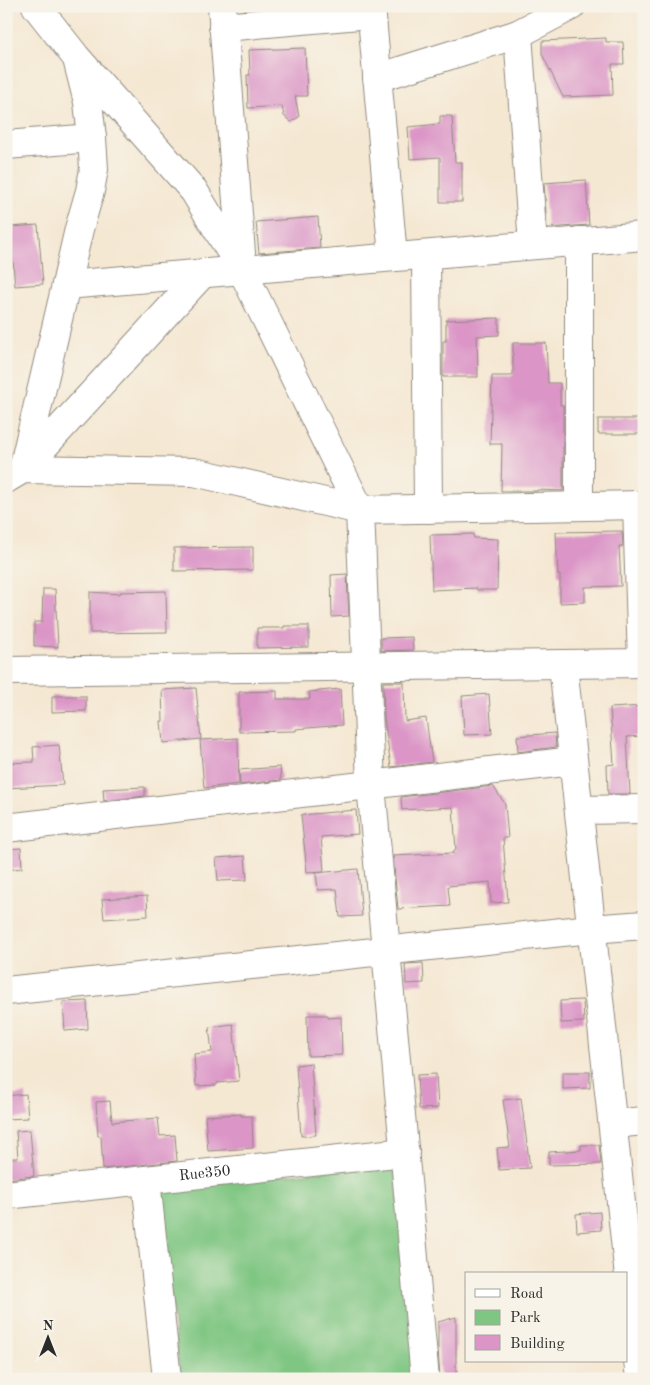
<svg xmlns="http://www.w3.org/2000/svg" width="650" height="1385" font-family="'Old Standard TT',serif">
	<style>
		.green { fill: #7fc682; stroke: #557856 }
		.building { fill: #db96c7 }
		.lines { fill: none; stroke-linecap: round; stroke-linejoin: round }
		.minor-casing { stroke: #908a7f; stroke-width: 30 }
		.minor { stroke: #fff; stroke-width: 28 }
		.labels { text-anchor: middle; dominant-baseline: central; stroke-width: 4; stroke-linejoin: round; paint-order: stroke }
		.street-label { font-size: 15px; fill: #2b2b2b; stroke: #f7f3e8 }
	</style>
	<rect width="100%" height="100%" fill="#f7f3e8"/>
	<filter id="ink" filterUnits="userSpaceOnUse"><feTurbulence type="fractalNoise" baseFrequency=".02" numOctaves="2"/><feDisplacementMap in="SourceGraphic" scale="10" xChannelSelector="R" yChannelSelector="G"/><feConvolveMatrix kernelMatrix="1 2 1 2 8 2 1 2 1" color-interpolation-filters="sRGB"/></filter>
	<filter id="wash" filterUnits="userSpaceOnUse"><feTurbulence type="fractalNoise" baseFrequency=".0096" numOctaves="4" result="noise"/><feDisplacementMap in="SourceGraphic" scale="20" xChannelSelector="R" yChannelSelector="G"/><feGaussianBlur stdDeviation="1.12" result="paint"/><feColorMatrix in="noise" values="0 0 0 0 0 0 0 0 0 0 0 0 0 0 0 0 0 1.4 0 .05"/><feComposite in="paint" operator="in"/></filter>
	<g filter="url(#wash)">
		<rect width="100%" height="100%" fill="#f5e8d3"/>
		<!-- green -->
		<path class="green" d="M 394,1163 L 419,1379 L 180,1379 L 159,1189 Z"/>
		<g id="blocks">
			<!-- building -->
			<path class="building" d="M 606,38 L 606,42 L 623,42 L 624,64 L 612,64 L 613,95 L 563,97 L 542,54 L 542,41 Z
				M 305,48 L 307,96 L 295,96 L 299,117 L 291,122 L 284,116 L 282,106 L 248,108 L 247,75 L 250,75 L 249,50 Z
				M 440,116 L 452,116 L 455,162 L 462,162 L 462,202 L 440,202 L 440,157 L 410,159 L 408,127 L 440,124 Z
				M 586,180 L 589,225 L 547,228 L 544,183 Z
				M 318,217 L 320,248 L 259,253 L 256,222 Z
				M 38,225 L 43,284 L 15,286 L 10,227 Z
				M 499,318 L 499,335 L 477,336 L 478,377 L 443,377 L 443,341 L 446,341 L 446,320 Z
				M 513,343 L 546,343 L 548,383 L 560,383 L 560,405 L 563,405 L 563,491 L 537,490 L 537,491 L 501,491 L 502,444 L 490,444 L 492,376 L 511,376 L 513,375 Z
				M 598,419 L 644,419 L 644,434 L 598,434 Z
				M 622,531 L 623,546 L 619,546 L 621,586 L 585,587 L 585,602 L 560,603 L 560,575 L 558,575 L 556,532 Z
				M 473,534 L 474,538 L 498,539 L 497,590 L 477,590 L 477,588 L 432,590 L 430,535 Z
				M 253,547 L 253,570 L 174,571 L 174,548 Z
				M 347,574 L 349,616 L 332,617 L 331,575 Z
				M 43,589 L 55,589 L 58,647 L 34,646 L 34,622 L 42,622 Z
				M 166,591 L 167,632 L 90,633 L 90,592 L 120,594 L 120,592 Z
				M 284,626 L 309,626 L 309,647 L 257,648 L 257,628 L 284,628 Z
				M 412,637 L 413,650 L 381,651 L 381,638 Z
				M 383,682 L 404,682 L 405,721 L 426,718 L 432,762 L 391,767 L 384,717 Z
				M 196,688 L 201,739 L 163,743 L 161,721 L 163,721 L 162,690 Z
				M 340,689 L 342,725 L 296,729 L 296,731 L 239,732 L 239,692 L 277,691 L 277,699 L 310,699 L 309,692 Z
				M 489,694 L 492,734 L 464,735 L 462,696 Z
				M 52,696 L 86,696 L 86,711 L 52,712 Z
				M 644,706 L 644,736 L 627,737 L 630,794 L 608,794 L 607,765 L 614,764 L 610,708 Z
				M 555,733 L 556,747 L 518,752 L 517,736 Z
				M 238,738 L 239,784 L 204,788 L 200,740 Z
				M 59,745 L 63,785 L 6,788 L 6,763 L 34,762 L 33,747 Z
				M 280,767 L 281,780 L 240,785 L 239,770 Z
				M 493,786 L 505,804 L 508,838 L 503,838 L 508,902 L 491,903 L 490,882 L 448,886 L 450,906 L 398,909 L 393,856 L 454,853 L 454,850 L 456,850 L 453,807 L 402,810 L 401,797 Z
				M 145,787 L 145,796 L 104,801 L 103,789 Z
				M 356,810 L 358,834 L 321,837 L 324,871 L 307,872 L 301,815 Z
				M 21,848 L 22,868 L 6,870 L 6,849 Z
				M 245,856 L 247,880 L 218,881 L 216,858 Z
				M 358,869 L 362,916 L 340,917 L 337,889 L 318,890 L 316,873 Z
				M 147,896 L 148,916 L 104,919 L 102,899 Z
				M 423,963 L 424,983 L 406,984 L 405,964 Z
				M 583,1000 L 584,1022 L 561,1023 L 560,1001 Z
				M 87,1001 L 88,1029 L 65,1031 L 63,1002 Z
				M 307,1015 L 328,1015 L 328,1018 L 341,1017 L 342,1055 L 308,1056 Z
				M 233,1024 L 239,1081 L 217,1083 L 217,1085 L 196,1086 L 194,1054 L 212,1052 L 209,1027 Z
				M 311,1063 L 316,1135 L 301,1136 L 296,1065 Z
				M 563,1072 L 590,1072 L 590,1088 L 563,1089 Z
				M 436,1074 L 438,1108 L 419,1109 L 417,1075 Z
				M 26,1094 L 28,1118 L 6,1119 L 6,1096 Z
				M 521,1098 L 530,1168 L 499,1170 L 497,1148 L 510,1147 L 503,1100 Z
				M 110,1101 L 112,1122 L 158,1118 L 160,1136 L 175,1135 L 177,1161 L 103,1169 L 101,1136 L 98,1136 L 96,1102 Z
				M 241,1114 L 241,1116 L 252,1116 L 253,1148 L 208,1151 L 205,1116 Z
				M 30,1130 L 34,1176 L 6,1179 L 6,1158 L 18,1158 L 16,1131 Z
				M 581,1145 L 599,1145 L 601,1164 L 549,1165 L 549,1152 L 581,1150 Z
				M 600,1212 L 601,1230 L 577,1232 L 576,1214 Z
				M 456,1317 L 456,1379 L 440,1379 L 438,1348 L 438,1322 Z"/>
		</g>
	</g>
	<g filter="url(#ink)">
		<use href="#blocks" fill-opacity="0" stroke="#908a7f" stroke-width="1"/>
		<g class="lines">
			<defs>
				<g id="minor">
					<path d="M 36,6 L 76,57 L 194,191 L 242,270 L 360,510 L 371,785 L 425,1379"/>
					<path d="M 222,6 L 242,266"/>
					<path d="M 371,6 L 393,257"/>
					<path d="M 223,27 L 371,14"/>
					<path d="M 518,34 L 533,245"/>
					<path d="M 377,78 L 518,34 L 571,6"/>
					<path d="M 6,145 L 92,138"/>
					<path d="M 579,241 L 579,506"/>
					<path d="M 426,255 L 428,509"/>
					<path d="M 66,285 L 79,229 L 90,191 L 94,169 L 92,138 L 88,102 L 78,63"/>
					<path d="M 24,468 L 203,273"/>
					<path d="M 23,469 L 66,285 L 644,236"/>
					<path d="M 6,479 L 23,469 L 194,472 L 360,510 L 644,505"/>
					<path d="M 637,505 L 642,663"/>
					<path d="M 563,665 L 640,1379"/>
					<path d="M 6,671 L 644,663"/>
					<path d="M 579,810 L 644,809"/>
					<path d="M 6,828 L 573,761"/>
					<path d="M 6,991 L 591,929 L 644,925"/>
					<path d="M 613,1124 L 644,1121"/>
					<path d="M 146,1180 L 167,1379"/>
					<path id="s1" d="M 6,1195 L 405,1152"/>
				</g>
			</defs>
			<!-- minor casing -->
			<use href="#minor" class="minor-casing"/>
			<!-- minor -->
			<use href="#minor" class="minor"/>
		</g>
	</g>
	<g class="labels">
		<!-- street labels -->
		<g class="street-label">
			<text stroke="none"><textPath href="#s1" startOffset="200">Rue350</textPath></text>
		</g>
	</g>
	<!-- margin -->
	<rect width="650" height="1385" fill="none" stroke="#f7f3e8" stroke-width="25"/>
	<!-- legend -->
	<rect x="465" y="1272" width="162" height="90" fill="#f7f3e8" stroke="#a5a39c"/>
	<rect x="475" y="1289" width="25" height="8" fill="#ffffff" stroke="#a5a39c"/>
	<text x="510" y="1298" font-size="15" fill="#2b2b2b">Road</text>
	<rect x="475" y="1310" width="25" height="15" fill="#7fc682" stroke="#a5a39c"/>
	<text x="510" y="1322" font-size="15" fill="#2b2b2b">Park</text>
	<rect x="475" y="1335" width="25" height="15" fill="#db96c7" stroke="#a5a39c"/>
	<text x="510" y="1348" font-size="15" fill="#2b2b2b">Building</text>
	<!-- north arrow -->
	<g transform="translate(48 1338)" stroke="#f7f3e8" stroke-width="4" paint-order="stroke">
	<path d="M0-4L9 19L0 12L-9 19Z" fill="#2b2b2b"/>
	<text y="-8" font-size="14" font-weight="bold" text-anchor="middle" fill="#2b2b2b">N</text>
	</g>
</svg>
